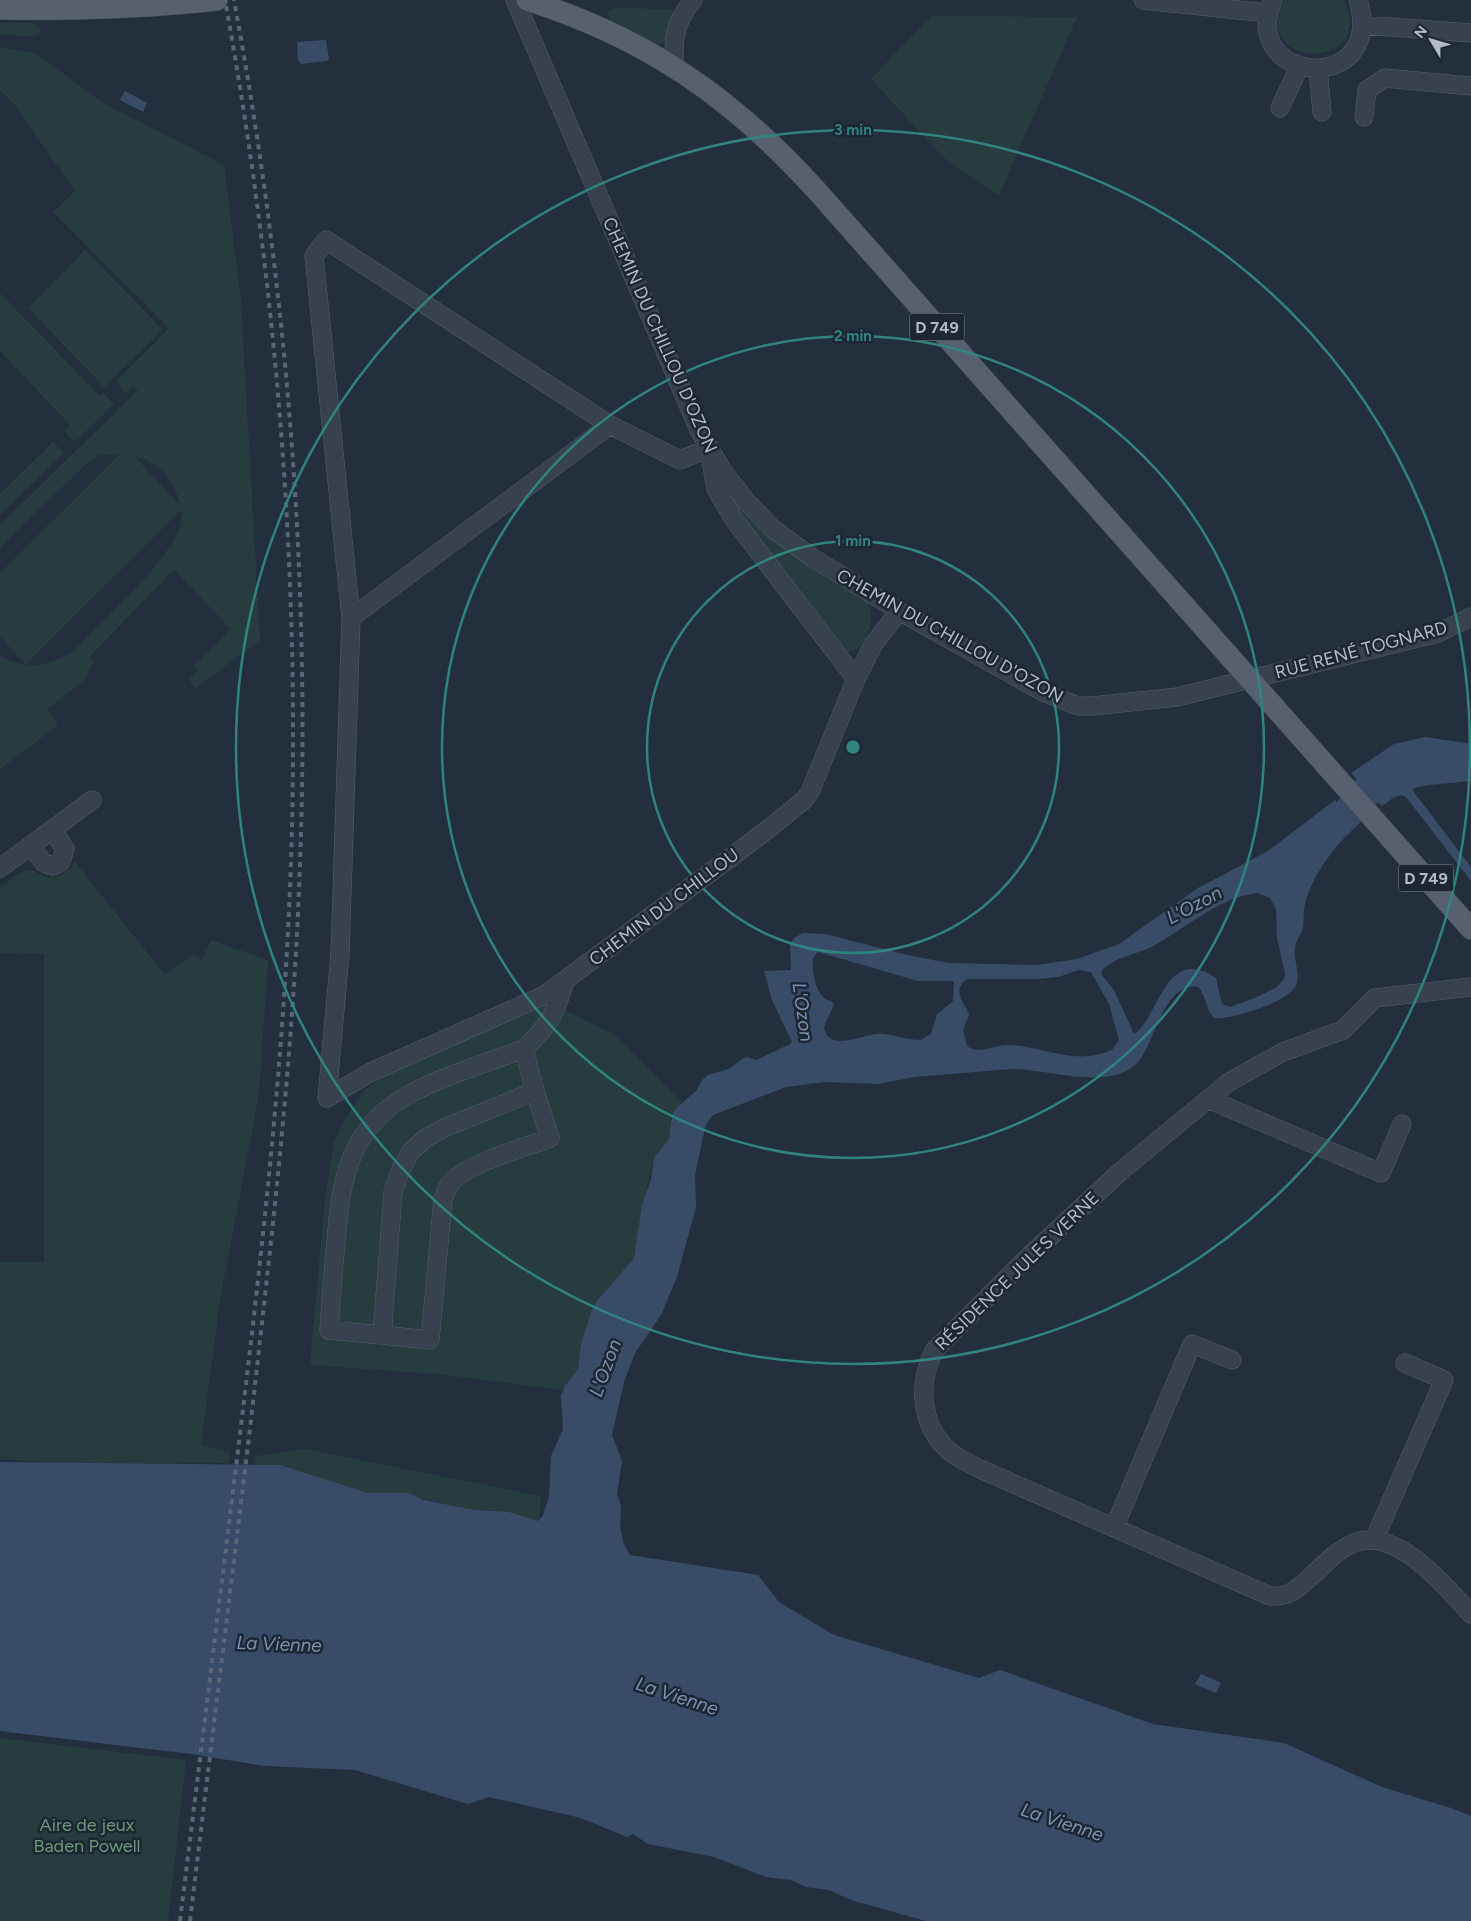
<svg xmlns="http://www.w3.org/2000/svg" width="1471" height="1921" font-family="Figtree,sans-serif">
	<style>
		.green { fill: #263c3f; fill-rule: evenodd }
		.water { fill: #394c67; fill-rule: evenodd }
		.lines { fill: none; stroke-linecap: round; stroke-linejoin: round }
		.river { stroke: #394c67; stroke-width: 31 }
		.minor-casing { stroke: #565f6c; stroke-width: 19 }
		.major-casing { stroke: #414a57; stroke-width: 22 }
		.minor { stroke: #38414e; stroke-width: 18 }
		.major { stroke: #56606e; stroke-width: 21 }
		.rail { stroke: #5a6575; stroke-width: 4; stroke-dasharray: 5 5; stroke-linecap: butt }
		.ring { fill: none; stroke: #308480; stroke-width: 2.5 }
		.labels { text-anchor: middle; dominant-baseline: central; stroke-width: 5; stroke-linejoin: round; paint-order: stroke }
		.shield { fill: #1d2633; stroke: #878f9c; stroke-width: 1 }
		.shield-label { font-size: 16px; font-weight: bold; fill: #b4bcc9 }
		.street-label { font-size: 18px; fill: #b4bcc9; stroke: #1d2633 }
		.park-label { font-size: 18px; fill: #6b9a76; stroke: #1d2633 }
		.water-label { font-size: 19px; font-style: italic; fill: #7c92b1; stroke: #1d2633 }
		.centre { fill: #308480; stroke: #1d2633; stroke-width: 2.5 }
		.ring-label { font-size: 15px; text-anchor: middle; font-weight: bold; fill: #308480; stroke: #1d2633; stroke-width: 5; stroke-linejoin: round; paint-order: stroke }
	</style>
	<rect width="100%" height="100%" fill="#242f3e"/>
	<!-- green -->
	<path class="green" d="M 1284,0 L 1344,0 C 1378,72 1249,71 1284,0 Z
		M 615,8 L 672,9 L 674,13 L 666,42 L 658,45 L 610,21 L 608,12 Z
		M 931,16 L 1077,17 L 999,195 L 944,158 L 871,79 Z
		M 0,23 L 33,23 L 38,25 L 41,32 L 34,37 L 0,34 Z
		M 0,47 L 37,54 L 103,103 L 224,165 L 241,300 L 260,640 L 195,688 L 189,679 L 197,671 L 193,666 L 231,629 L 174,570 L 89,657 L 93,662 L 84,681 L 47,709 L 58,725 L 0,769 L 0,656 C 26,670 50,667 74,650 C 97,626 192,543 181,510 L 26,664 L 0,637 L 0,573 L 120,454 L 100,455 L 87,463 L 0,548 L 0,525 L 138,390 L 133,385 L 126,392 L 116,382 L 169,328 L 53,212 L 75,191 L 15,105 L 0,90 ZM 134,456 C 158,462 176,480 180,505 Z
		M 85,250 L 163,330 L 104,387 L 28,308 Z
		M 0,293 L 100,396 L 104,393 L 114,404 L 75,442 L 64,431 L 70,425 L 0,351 Z
		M 53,442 L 64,453 L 0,515 L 0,494 Z
		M 722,482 C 737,500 752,521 769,537 C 780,546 792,554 803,562 C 817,572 857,588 866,600 C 878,616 868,654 845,652 L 735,511 Z
		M 75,862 L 165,975 L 192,955 L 202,960 L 211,940 L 268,960 L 259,1094 L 220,1300 L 201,1445 L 230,1452 L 229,1463 L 73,1464 L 0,1459 L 0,1262 L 44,1262 L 44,954 L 0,953 L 0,888 C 8,881 20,869 31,870 C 34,870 38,874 41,875 C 55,881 67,873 75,862 Z
		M 549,1002 L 613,1034 L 682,1101 L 672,1116 L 669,1139 L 654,1158 L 645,1196 L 634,1258 L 589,1320 L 581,1344 L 578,1369 L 563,1390 L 438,1374 L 310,1365 L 325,1198 L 334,1142 L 346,1117 L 364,1091 L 384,1075 Z
		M 305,1449 L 541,1496 L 538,1526 L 400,1493 L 373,1498 L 254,1467 L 256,1456 Z
		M 0,1738 L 186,1760 L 168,1921 L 0,1921 Z"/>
	<!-- water -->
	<path class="water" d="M 326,40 L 329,59 L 327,61 L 301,64 L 298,60 L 297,42 Z
		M 125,91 L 147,103 L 143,112 L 120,100 Z
		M 1426,737 L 1471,744 L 1471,781 L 1429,785 L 1414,788 L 1413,791 L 1471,867 L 1471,881 L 1406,797 L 1402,795 L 1394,797 L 1382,806 L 1351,773 L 1394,744 Z
		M 1335,800 L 1357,825 C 1335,846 1312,875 1305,904 C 1303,912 1304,919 1303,927 C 1302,934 1296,940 1295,948 C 1293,960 1301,974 1296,985 C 1289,1002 1231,1020 1214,1018 C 1205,1009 1207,996 1198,987 C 1166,981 1155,1038 1140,1060 C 1112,1093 1049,1069 1011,1069 L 915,1077 L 878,1084 L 825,1082 L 786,1087 L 713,1115 L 707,1123 L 704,1132 L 695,1175 L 696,1207 L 677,1277 L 661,1315 L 635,1353 L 624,1382 L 612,1435 L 622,1461 L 617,1494 L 621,1506 L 620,1525 L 623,1542 L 630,1555 L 758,1575 L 779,1602 L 834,1635 L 979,1678 L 1000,1670 L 1153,1724 L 1284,1743 L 1382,1787 L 1451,1808 L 1471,1816 L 1471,1921 L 926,1921 L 851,1900 L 829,1890 L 806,1887 L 791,1880 L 766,1877 L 714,1857 L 648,1844 L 633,1834 L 627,1837 L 581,1818 L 489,1797 L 468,1804 L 355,1770 L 265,1766 L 191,1754 L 0,1731 L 0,1462 L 280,1465 L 368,1493 L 409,1493 L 424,1500 L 475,1510 L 509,1512 L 538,1521 L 543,1516 L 549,1496 L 551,1456 L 563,1429 L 561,1396 L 565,1386 L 578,1369 L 581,1344 L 591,1312 L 597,1301 L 634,1258 L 642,1205 L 651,1179 L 654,1158 L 669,1139 L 672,1116 L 676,1108 L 696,1091 L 702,1080 L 708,1075 L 729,1069 L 742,1059 L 747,1057 L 756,1060 L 790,1044 L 792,1042 L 772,1000 L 764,971 L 791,970 L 790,944 L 794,938 L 803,933 L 825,934 L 907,955 L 948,963 L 1037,965 L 1077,959 L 1119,944 L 1198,888 L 1268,851 ZM 1257,893 L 1270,898 L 1276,909 L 1277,938 L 1285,974 L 1284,979 L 1277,987 L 1255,998 L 1230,1007 L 1222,1004 L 1216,978 C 1165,944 1160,1017 1134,1034 L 1114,990 L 1101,974 L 1102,970 C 1115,957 1135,955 1151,947 C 1186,929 1217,898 1257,893 ZM 818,952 L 918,981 L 954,981 L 953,1001 L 937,1014 L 931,1034 L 921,1040 C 908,1040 895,1035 882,1034 C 867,1032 828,1055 824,1027 L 834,1004 C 831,1000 828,1001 824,998 C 814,989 812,970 813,958 ZM 1079,970 L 1091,972 L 1109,1004 L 1119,1040 L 1112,1050 C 1071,1067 1045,1045 1005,1045 C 992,1046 978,1055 967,1046 L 963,1030 L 969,1015 C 966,1003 950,992 967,979 L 1038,979 L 1058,977 Z
		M 1201,1674 L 1221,1683 L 1216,1693 L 1195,1684 Z"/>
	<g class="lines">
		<!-- river -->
		<path class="river" d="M 1314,843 L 1347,814 L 1367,791 L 1395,773 L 1421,761 L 1471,763"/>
		<defs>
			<path id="minor" d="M 515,0 L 699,430 L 722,470 L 747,502 L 773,529 L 813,558 L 899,611 L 1043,692 L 1078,706 L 1093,706 L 1177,697 L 1438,633 L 1471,617
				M 1143,0 L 1267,13
				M 1273,0 C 1237,84 1387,97 1358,0
				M 1363,25 L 1471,33
				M 675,67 C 672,40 675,22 693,0
				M 1318,70 L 1322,112
				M 1280,108 L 1299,67
				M 1364,117 L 1367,90 L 1385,78 L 1471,86
				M 351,618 L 610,425 L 680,460 L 709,448 L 716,489 L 735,521 L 856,679
				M 30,846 L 44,863 L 53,866 L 61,862 L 65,849 L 52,829
				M 0,868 L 92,800
				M 1471,987 L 1375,998 L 1343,1030 L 1283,1052 L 1229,1082 L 1121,1171 L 1026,1259 L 934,1351 C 916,1387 921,1432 956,1456 C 964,1461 972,1465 980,1469 L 1270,1596 C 1292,1597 1299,1587 1315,1573 C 1326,1562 1339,1549 1354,1543 C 1396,1526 1446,1587 1471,1614
				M 535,1091 L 550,1138 C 523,1148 479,1160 457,1177 C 449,1182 446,1191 443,1199 L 430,1340 L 382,1335 L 393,1192 L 401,1169 L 411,1151 L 426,1138 L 444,1128 L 535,1091 L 524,1049 C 549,1025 555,1015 565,981
				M 327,1098 L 340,954 L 351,618 L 314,256 L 326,240 L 610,425
				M 327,1098 L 371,1072 L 545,995 L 758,837 L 803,801 L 810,792 L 856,679 L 873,645 L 899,611
				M 1208,1099 L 1381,1173 L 1402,1124
				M 382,1335 L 329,1330 C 331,1301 333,1271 336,1242 C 341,1179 349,1127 410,1094 C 446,1075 486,1063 524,1049
				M 1114,1528 L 1192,1344 L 1232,1360
				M 1374,1540 L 1444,1380 L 1405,1363"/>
			<path id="major" d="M 527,0 C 647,38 733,98 817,191 L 1471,929
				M 0,9 C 73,10 145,8 217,0"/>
		</defs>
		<!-- minor casing -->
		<use href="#minor" class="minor-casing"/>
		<!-- major casing -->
		<use href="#major" class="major-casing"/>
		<!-- minor -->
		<use href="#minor" class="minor"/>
		<!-- major -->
		<use href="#major" class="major"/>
		<!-- rail -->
		<path class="rail" d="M 180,1921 C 199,1767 218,1613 237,1459 C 260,1269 282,1079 290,889 C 302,592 278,292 225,0
			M 190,1921 C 210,1754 231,1587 251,1420 C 271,1243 292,1067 299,889 C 312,592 288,292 234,0"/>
	</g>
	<!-- distance rings -->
	<g class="ring">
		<circle cx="853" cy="747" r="206"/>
		<circle cx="853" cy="747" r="411"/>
		<circle cx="853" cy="747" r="617"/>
	</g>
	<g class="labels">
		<!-- shield labels -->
		<g class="shield">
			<rect x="909.5" y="313.5" width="55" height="27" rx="4"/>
			<rect x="1398.5" y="864.5" width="55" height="27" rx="4"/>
		</g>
		<g class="shield-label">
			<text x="937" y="327">D 749</text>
			<text x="1426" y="878">D 749</text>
		</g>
		<!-- street labels -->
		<g class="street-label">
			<text transform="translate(660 335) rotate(66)">CHEMIN DU CHILLOU D'OZON</text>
			<text transform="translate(950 636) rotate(29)">CHEMIN DU CHILLOU D'OZON</text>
			<text transform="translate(1361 650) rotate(-15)">RUE RENÉ TOGNARD</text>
			<text transform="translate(664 907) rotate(-37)">CHEMIN DU CHILLOU</text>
			<text transform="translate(1017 1271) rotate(-44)">RÉSIDENCE JULES VERNE</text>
		</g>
		<!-- park labels -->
		<g class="park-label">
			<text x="87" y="1825">Aire de jeux<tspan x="87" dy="21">Baden Powell</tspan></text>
		</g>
		<!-- water labels -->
		<g class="water-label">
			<text transform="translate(1194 905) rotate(-28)">L'Ozon</text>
			<text transform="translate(803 1012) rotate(82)">L'Ozon</text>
			<text transform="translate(605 1368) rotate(-70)">L'Ozon</text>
			<text transform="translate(279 1644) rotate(2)">La Vienne</text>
			<text transform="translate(677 1696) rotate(18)">La Vienne</text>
			<text transform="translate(1062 1822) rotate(18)">La Vienne</text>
		</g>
	</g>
	<circle cx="853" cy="747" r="8" class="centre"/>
	<g class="ring-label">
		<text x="853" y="135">3 min</text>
		<text x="853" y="341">2 min</text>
		<text x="853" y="546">1 min</text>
	</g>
	<!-- north arrow -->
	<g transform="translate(1431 40) rotate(308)" stroke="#1d2633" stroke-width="4" paint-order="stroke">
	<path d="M0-4L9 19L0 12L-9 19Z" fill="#b4bcc9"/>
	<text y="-8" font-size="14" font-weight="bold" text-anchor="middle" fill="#b4bcc9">N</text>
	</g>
</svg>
